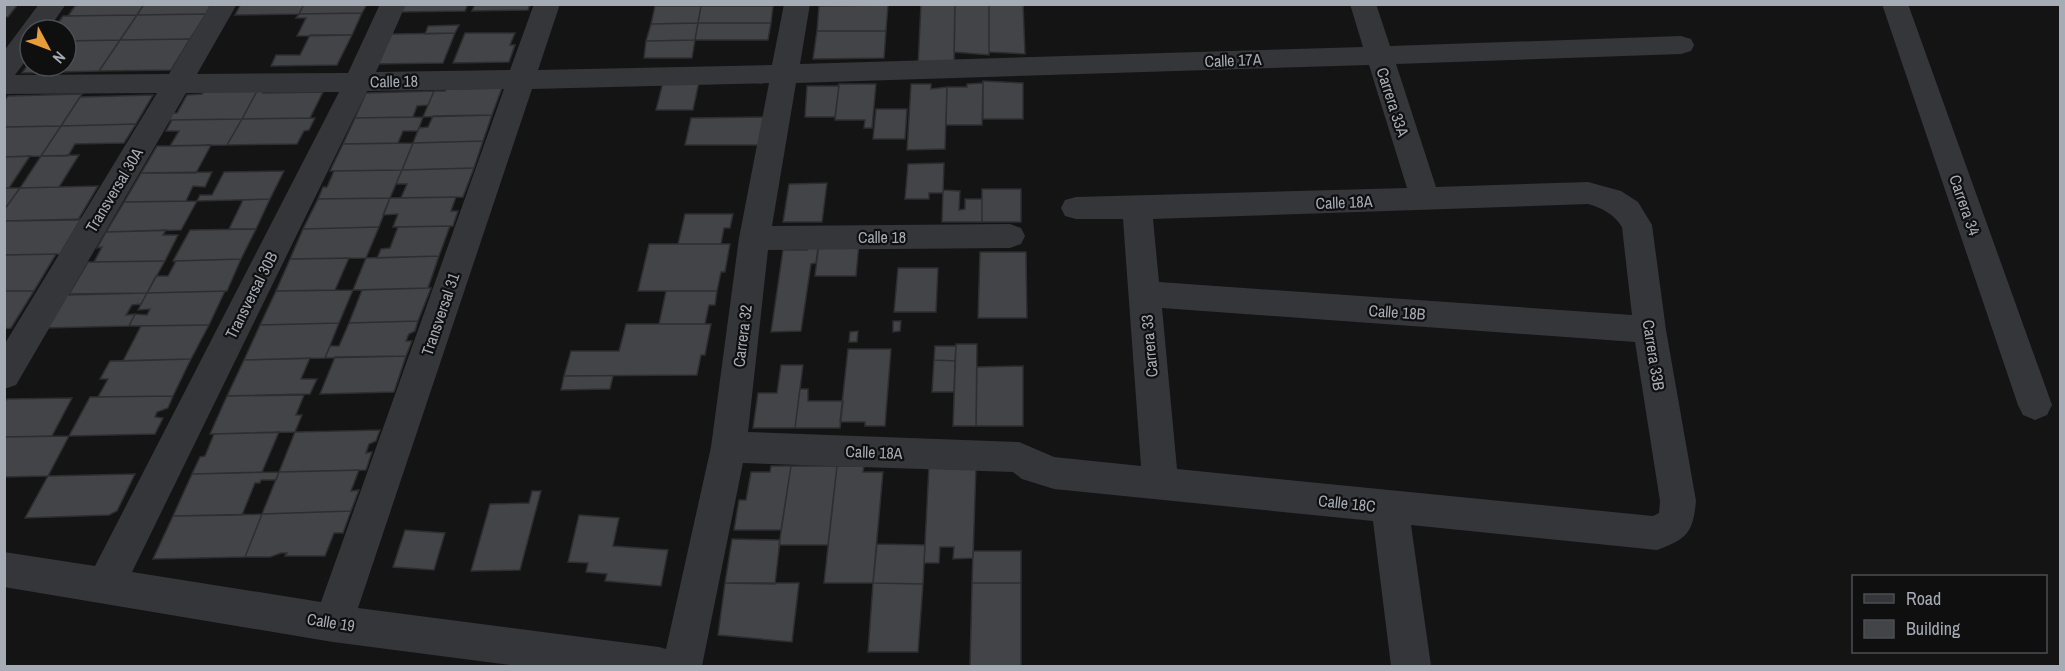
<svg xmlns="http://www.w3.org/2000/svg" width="2065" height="671" font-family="'Archivo Narrow',sans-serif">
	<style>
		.building { fill: #434448; stroke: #2e2e31; stroke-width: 1.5 }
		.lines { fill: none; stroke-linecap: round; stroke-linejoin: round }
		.minor { fill: #35363a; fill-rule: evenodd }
		.labels { text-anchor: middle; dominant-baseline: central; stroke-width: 4.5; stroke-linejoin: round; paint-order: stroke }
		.street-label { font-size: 16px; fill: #a6acb5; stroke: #0f0f10 }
	</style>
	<rect width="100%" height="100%" fill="#141415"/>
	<!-- building -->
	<path class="building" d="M 4,4 L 18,4 L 8,17 L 4,17 Z
		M 81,4 L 144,4 L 137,15 L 68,16 L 75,6 Z
		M 144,4 L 211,4 L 206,14 L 137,15 Z
		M 241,4 L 304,4 L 299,14 L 235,15 Z
		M 367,4 L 362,13 L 299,14 L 304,4 Z
		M 405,4 L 468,4 L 465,11 L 401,12 Z
		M 475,4 L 530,4 L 528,10 L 472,11 Z
		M 921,4 L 955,4 L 954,65 L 918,66 Z
		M 955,4 L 989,4 L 989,55 L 954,52 Z
		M 989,4 L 1023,4 L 1025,54 L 989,52 Z
		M 888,5 L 886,31 L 817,31 L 819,6 Z
		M 655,6 L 701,6 L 698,23 L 651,24 Z
		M 701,6 L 773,6 L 771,23 L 698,23 Z
		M 362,13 L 352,35 L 297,36 L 306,18 L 296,18 L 299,14 Z
		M 206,14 L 190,39 L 120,40 L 137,15 Z
		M 137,15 L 120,40 L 66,41 L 66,30 L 53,30 L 63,16 Z
		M 698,23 L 695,40 L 646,41 L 651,24 Z
		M 698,23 L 771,23 L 768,40 L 695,40 Z
		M 459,25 L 455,33 L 425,34 L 428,26 Z
		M 817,31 L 886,31 L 884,58 L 813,59 Z
		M 455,33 L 443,63 L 377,64 L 391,34 Z
		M 465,33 L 515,33 L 510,45 L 515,45 L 509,62 L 453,63 Z
		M 310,35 L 352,35 L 337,65 L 271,66 L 276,55 L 300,55 Z
		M 188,39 L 190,39 L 171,70 L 99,71 L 120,40 Z
		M 120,40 L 99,71 L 22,73 L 30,62 L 30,66 L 66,66 L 66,41 Z
		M 695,40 L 692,58 L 644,58 L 646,41 Z
		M 983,81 L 1023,83 L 1023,119 L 983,119 Z
		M 663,82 L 699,82 L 693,110 L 656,110 Z
		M 983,83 L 982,125 L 946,125 L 947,87 L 967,87 L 967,84 Z
		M 839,84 L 876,84 L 872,128 L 864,128 L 865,120 L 835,120 Z
		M 911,84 L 931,84 L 931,89 L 947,87 L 945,149 L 907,150 Z
		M 807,86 L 839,86 L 835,117 L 805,117 Z
		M 502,88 L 492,115 L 423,117 L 434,91 L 445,91 L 446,89 Z
		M 257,91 L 264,91 L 263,93 L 323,92 L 310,118 L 242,119 Z
		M 257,91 L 242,119 L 168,120 L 172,113 L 177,113 L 187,95 L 202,94 L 203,92 Z
		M 434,91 L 428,105 L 417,106 L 413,117 L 355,118 L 366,93 Z
		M 82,94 L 61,126 L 4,127 L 4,101 L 8,96 Z
		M 153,95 L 136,124 L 61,126 L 80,97 Z
		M 876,109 L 907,109 L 905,139 L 873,139 Z
		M 492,115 L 483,141 L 413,143 L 419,128 L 428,127 L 433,116 Z
		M 423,117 L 418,131 L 403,131 L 398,143 L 343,144 L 355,118 Z
		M 768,117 L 763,145 L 685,145 L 691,118 Z
		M 315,118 L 309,130 L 304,131 L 297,144 L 227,145 L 242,119 Z
		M 242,119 L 227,145 L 170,146 L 179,131 L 166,131 L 172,120 Z
		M 136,124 L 124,143 L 75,144 L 68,156 L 41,156 L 61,126 Z
		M 61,126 L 41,156 L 4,157 L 4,127 Z
		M 483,141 L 474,168 L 402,170 L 413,143 Z
		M 413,143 L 402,170 L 330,171 L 343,144 Z
		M 211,145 L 196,173 L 141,173 L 157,146 Z
		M 79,155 L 59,187 L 20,188 L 41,156 Z
		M 30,156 L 9,188 L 4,188 L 4,157 Z
		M 944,163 L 943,193 L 929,193 L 929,199 L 905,199 L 908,164 Z
		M 474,168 L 463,197 L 401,198 L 407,184 L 396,184 L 402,170 Z
		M 402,170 L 390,198 L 318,199 L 323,187 L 327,187 L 334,171 Z
		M 284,171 L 270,199 L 197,201 L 200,195 L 212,195 L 224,172 Z
		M 212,172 L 205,187 L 193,186 L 186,201 L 124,202 L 141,173 Z
		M 827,183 L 822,222 L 783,222 L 789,184 Z
		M 98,186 L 78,220 L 4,221 L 4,210 L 20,188 Z
		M 4,188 L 20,188 L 4,210 Z
		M 982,189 L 1021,189 L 1021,222 L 982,222 Z
		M 943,190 L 960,191 L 959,210 L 965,209 L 965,199 L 982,199 L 982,222 L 942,222 Z
		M 456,197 L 451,211 L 458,211 L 453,226 L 393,227 L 398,214 L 383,215 L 390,198 Z
		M 390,198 L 379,227 L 303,229 L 318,199 Z
		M 270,199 L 256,229 L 229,229 L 243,200 Z
		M 197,201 L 181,230 L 106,232 L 124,202 Z
		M 685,214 L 733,214 L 730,228 L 724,228 L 721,244 L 678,244 Z
		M 81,219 L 60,254 L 4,255 L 4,221 Z
		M 450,226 L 439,256 L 377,258 L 381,249 L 390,248 L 398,227 Z
		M 379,227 L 366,258 L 290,259 L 303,229 Z
		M 256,229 L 241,259 L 173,261 L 190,230 Z
		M 166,230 L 163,235 L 178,235 L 165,261 L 94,262 L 102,247 L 97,248 L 106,232 Z
		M 819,243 L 859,243 L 856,276 L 815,276 Z
		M 649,244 L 730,244 L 725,272 L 721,272 L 717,291 L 638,291 Z
		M 807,248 L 818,248 L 816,263 L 811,264 L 801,331 L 771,332 L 783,250 L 807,250 Z
		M 980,252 L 1026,252 L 1027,318 L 978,318 Z
		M 56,254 L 34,291 L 4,291 L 4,255 Z
		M 439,256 L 428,288 L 353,290 L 366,258 Z
		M 349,258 L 335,290 L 276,291 L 290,259 Z
		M 241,259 L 227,291 L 147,293 L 156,276 L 168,276 L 176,261 Z
		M 165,261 L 147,293 L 69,294 L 88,262 Z
		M 898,268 L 938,268 L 936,312 L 894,312 Z
		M 428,288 L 431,288 L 418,321 L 349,323 L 362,290 Z
		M 353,290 L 339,323 L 260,325 L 276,291 Z
		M 4,291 L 34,291 L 11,328 L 4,329 Z
		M 225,291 L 209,325 L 129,326 L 135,314 L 147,315 L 150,309 L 138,310 L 147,293 Z
		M 666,291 L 717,291 L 715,305 L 709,305 L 705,324 L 659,324 Z
		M 147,293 L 141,304 L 132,305 L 126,315 L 135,314 L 129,326 L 46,328 L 66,295 Z
		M 418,321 L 415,331 L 409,334 L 406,341 L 412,341 L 406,356 L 325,358 L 330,346 L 339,346 L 349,323 Z
		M 893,321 L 901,321 L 900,331 L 893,332 Z
		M 339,323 L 325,358 L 244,360 L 260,325 Z
		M 626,324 L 711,324 L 705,355 L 701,355 L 697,375 L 564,376 L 571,351 L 619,351 Z
		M 209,325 L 191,359 L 123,361 L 141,326 Z
		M 858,331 L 857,342 L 849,342 L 850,332 Z
		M 956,344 L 977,344 L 976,426 L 953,426 Z
		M 935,346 L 956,346 L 955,361 L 934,360 Z
		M 848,349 L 891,349 L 885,426 L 865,426 L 865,422 L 840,422 Z
		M 406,356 L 394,392 L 320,394 L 335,357 Z
		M 310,358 L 301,379 L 317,379 L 310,394 L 227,396 L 244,360 Z
		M 191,359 L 173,396 L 98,397 L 108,379 L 100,379 L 110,361 Z
		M 934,360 L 955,361 L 954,392 L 932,392 Z
		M 781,365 L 803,365 L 795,428 L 753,428 L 758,393 L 777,393 Z
		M 1023,366 L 1023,426 L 976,426 L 977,367 Z
		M 564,376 L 613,376 L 610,389 L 561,390 Z
		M 800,389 L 808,389 L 808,401 L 843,401 L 840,428 L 795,428 Z
		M 304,395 L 296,415 L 302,415 L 295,432 L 210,434 L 227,396 Z
		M 173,396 L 168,408 L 157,412 L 155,417 L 163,418 L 155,434 L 69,436 L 90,397 Z
		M 72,398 L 52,436 L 4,437 L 4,403 L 7,399 Z
		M 380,430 L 376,441 L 369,444 L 366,453 L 372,452 L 366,470 L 279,472 L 295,432 Z
		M 279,432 L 262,472 L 192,474 L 200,457 L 205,456 L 214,434 Z
		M 69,436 L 48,476 L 4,477 L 4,437 Z
		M 771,466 L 791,466 L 781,530 L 734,530 L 739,500 L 746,500 L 751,472 L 770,472 Z
		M 791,466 L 837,466 L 828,545 L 779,545 Z
		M 837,466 L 864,466 L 863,472 L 883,472 L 873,583 L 824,583 Z
		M 929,466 L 976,466 L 973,558 L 953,559 L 954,547 L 940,547 L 939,563 L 924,563 Z
		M 359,470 L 351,491 L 359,490 L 351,511 L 262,514 L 279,472 Z
		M 279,472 L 276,480 L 261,480 L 260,483 L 255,483 L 242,515 L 173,516 L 192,474 Z
		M 135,474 L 117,511 L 109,515 L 25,518 L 48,476 Z
		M 532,491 L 541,491 L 520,570 L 471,571 L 490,504 L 529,503 Z
		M 351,511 L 343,533 L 334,533 L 325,556 L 285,556 L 287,553 L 281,553 L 270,557 L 245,557 L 262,514 Z
		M 262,514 L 245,557 L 153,559 L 173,516 Z
		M 579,515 L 619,518 L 613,546 L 668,550 L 661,586 L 605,581 L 607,574 L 586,572 L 588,563 L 568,562 Z
		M 405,530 L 445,533 L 434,570 L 393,567 Z
		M 732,539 L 780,540 L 775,584 L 725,583 Z
		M 877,544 L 925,545 L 923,584 L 873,583 Z
		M 973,551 L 1021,551 L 1021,583 L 972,583 Z
		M 725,583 L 799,583 L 792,642 L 718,635 Z
		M 873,583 L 923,584 L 918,652 L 868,652 Z
		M 972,583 L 1021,583 L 1021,666 L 970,666 Z"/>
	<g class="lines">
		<!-- minor -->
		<path class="minor" d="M 39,4 L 66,4 L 48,30 L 30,30 L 30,55 L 15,75 L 169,74 L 211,4 L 237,4 L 197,74 L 348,73 L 380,4 L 406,4 L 376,72 L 510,70 L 534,4 L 560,4 L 538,70 L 772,65 L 784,4 L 810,4 L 800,64 L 1363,47 L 1350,4 L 1376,4 L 1390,46 L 1681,36 L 1691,39 L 1694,45 L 1691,51 L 1681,54 L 1396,64 L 1436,187 L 1588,182 L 1621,191 L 1638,202 L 1652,225 L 1666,330 L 1696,501 C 1693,533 1687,539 1657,550 L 1411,525 L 1431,666 L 1391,666 L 1373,521 L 1054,489 L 1022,479 L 1013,472 L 743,463 L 702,666 L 518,666 L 333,642 L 4,587 L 4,552 L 95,566 L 339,92 L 186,93 L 16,385 L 4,389 L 4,345 L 157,93 L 4,94 L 4,51 ZM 1369,65 L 1407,188 L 1076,197 L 1065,200 L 1061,208 L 1065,216 L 1076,219 L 1123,219 L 1141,466 L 1054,457 L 1019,442 L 748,432 L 768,250 L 1010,248 L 1021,244 L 1025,236 L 1021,228 L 1010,224 L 772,226 L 796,83 ZM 769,83 L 739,238 L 711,447 L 666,649 L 659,647 L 358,608 L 532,89 ZM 504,89 L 321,602 L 132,572 L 367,91 ZM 1588,204 C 1602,208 1614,214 1622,227 L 1632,315 L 1159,282 L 1153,219 ZM 1162,308 L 1635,342 L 1660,501 L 1659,513 L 1653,516 L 1177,469 Z
			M 1882,4 L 1908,4 L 2052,405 L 2047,415 L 2035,420 L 2023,415 L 2018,405 Z"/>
	</g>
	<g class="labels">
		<!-- street labels -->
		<g class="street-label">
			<text transform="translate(1233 60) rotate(-2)">Calle 17A</text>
			<text transform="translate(394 81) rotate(-1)">Calle 18</text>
			<text transform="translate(1393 102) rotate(72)">Carrera 33A</text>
			<text transform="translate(114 190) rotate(-59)">Transversal 30A</text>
			<text transform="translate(1344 202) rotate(-2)">Calle 18A</text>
			<text transform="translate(1965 205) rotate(71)">Carrera 34</text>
			<text x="882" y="237">Calle 18</text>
			<text transform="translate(251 295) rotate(-63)">Transversal 30B</text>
			<text transform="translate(1397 312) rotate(4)">Calle 18B</text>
			<text transform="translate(440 314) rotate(-71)">Transversal 31</text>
			<text transform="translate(742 336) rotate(-83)">Carrera 32</text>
			<text transform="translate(1149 346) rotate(-95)">Carrera 33</text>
			<text transform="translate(1654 355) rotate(81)">Carrera 33B</text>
			<text transform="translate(874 452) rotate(2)">Calle 18A</text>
			<text transform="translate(1347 503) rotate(6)">Calle 18C</text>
			<text transform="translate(331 622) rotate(9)">Calle 19</text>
		</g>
	</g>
	<!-- border -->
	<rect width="2065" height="671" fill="none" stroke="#a6acb5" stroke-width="12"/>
	<!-- legend -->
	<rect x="1852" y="575" width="195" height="78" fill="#0f0f10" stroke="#4b4e52" stroke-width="1.5"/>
	<rect x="1864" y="594" width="30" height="9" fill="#35363a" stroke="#4b4e52" stroke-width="1.5"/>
	<text x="1906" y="605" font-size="18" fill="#a6acb5">Road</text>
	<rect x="1864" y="620" width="30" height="18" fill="#434448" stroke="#4b4e52" stroke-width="1.5"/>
	<text x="1906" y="635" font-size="18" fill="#a6acb5">Building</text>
	<!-- north arrow -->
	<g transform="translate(48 48) rotate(131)"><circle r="28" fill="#0f0f10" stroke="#4b4e52" stroke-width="1.5"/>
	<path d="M0-4.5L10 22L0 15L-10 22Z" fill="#e79e3a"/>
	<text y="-9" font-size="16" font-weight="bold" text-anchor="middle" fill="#a6acb5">N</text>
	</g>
</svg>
